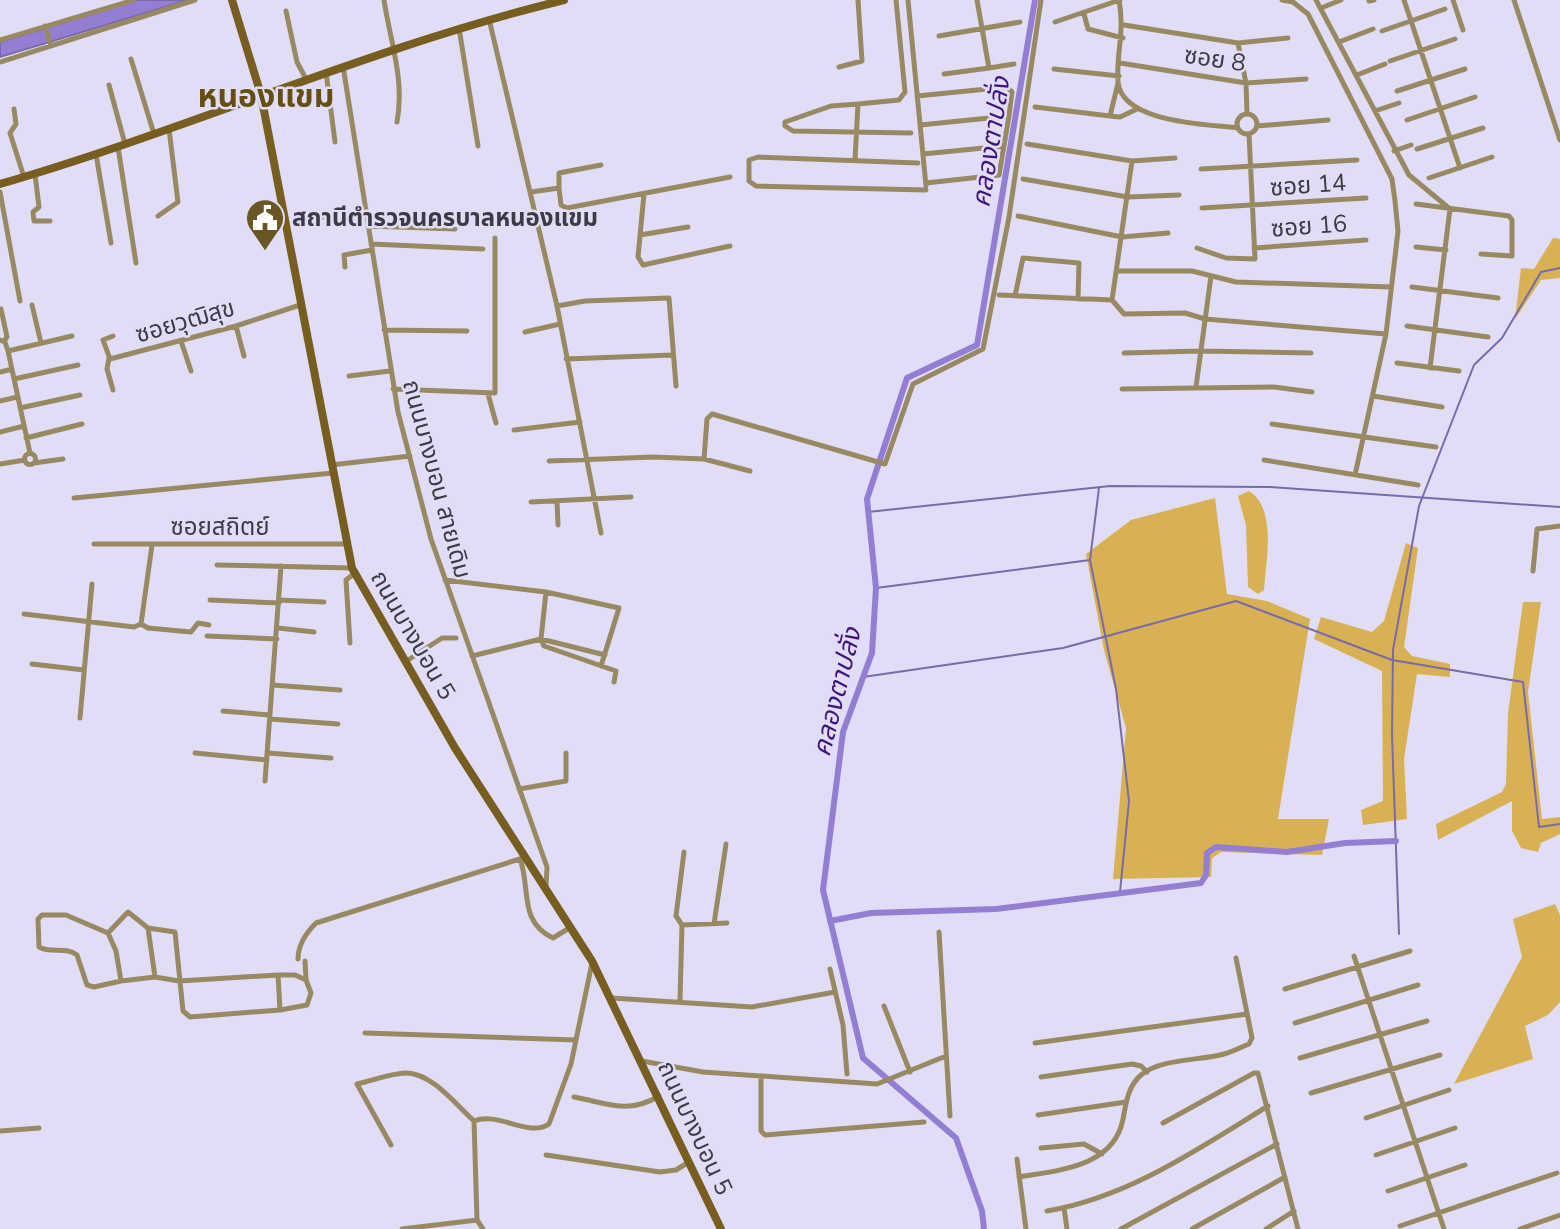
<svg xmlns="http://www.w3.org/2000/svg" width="1560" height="1229" font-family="'Nunito Sans','Noto Sans Thai',sans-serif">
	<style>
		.green { fill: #d8b154 }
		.water { fill: #937ed3; stroke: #796aa8; stroke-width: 2 }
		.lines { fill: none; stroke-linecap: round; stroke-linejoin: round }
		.stream { stroke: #796aa8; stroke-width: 2 }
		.canal { stroke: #937ed3; stroke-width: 6 }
		.street { stroke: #998963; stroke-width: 5 }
		.secondary { stroke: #775e20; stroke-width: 8 }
		.labels { text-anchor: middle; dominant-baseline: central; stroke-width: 5; stroke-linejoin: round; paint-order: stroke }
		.street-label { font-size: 24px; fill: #3c3b45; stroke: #e1ddf6 }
		.poi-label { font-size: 24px; font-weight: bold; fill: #3c3b45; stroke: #e1ddf6; text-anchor: start }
		.water-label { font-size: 26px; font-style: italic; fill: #3e167b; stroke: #e1ddf6 }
		.district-label { font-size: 32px; font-weight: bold; fill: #654e12; stroke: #e1ddf6 }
	</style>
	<rect width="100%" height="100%" fill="#e1ddf6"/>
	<!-- green -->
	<path class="green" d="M 1553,238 L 1560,239 L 1560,278 L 1541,280 L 1515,319 L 1521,268 L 1534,269 Z
		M 1249,491 C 1277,508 1266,561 1264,590 L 1258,594 L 1248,587 L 1246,525 L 1238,496 Z
		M 1215,498 L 1227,594 L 1267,601 L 1310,619 L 1278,819 L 1329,819 L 1322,855 L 1221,852 L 1212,858 L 1211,877 L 1113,879 L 1126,728 L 1104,650 L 1086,554 L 1131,520 Z
		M 1406,543 L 1418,548 L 1404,647 L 1412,656 L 1450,664 L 1450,677 L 1417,674 L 1404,759 L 1407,819 L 1363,825 L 1361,810 L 1383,801 L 1382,671 L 1314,639 L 1321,617 L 1372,632 L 1384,621 Z
		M 1523,602 L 1541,602 L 1528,692 L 1542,819 L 1560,817 L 1560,834 L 1541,843 L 1538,852 L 1521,848 L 1512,831 L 1512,801 L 1438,840 L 1436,824 L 1502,792 L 1506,784 L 1508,713 Z
		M 1555,904 L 1560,915 L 1560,1002 L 1548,1015 L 1525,1026 L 1533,1059 L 1454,1084 L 1522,957 L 1513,919 Z"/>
	<!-- water -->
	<path class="water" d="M 137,0 L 188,0 L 0,57 L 0,42 Z"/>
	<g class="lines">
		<!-- stream -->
		<path class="stream" d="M 1099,488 L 1090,560 L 1116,689 L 1129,801 L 1120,892
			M 868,512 L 1110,486 L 1269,487 L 1560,507
			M 876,588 L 1090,560
			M 863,677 L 1063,648 L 1236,601 L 1392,660 L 1523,682 L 1539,827 L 1560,824
			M 1399,934 L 1392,735 L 1393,650 L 1419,506 L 1474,365 L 1502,338 L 1541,272 L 1560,268"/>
		<!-- canal -->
		<path class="canal" d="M 830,921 L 871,913 L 996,909 L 1201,883 L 1206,875 L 1207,853 L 1216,847 L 1287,852 L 1345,843 L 1396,841
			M 984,1229 L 982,1211 L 956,1138 L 863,1058 L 823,890 L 843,732 L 872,653 L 876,588 L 867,499 L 907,378 L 977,345 L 1035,0"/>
		<!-- street -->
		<path class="street" d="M 384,0 C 390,41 405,79 397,122
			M 908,0 L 926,186
			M 1119,0 C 1125,33 1116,53 1118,82 C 1122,123 1207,124 1238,128
			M 1282,0 L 1293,2 L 1308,14 L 1392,179 L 1395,201 L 1398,231 L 1386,334 L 1355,475
			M 1316,0 L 1409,175 L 1450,209 L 1430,368
			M 1404,0 L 1460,168
			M 1453,0 L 1463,30
			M 1514,0 L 1560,140
			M 1369,1 L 1374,0
			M 1321,8 L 1341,0
			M 286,11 L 297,62 L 306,79
			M 1084,14 L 1088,29 L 1123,38
			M 489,19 L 557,306 L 601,533
			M 1055,22 L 1120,0
			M 1124,25 L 1238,43 L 1288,38
			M 45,26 L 51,46
			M 459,28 L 478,146
			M 1382,31 L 1445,9
			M 939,36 L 1020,22
			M 0,40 L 134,0
			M 1339,42 L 1373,29
			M 1238,43 L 1246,83 L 1247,114
			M 131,59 L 154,134
			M 1390,61 L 1455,39
			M 0,62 L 195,0
			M 1120,63 L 1246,83 L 1306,79
			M 343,66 L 398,412 L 431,539 L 547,867 L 546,887
			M 839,67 L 862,61 L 858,0
			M 989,68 L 1014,64
			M 1054,69 L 1119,76
			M 326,72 L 335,142
			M 944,74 L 989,68 L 977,0
			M 1357,75 L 1385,64
			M 109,85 L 125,144
			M 1397,91 L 1465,69
			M 917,96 L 1007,87 L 1012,92 L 1009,116
			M 858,104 L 831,106 L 785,122 L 785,126 L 793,131 L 911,133
			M 1035,107 L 1110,116 L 1118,83
			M 14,109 L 16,124 L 10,133 L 24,177
			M 1375,111 L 1399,103
			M1237 124a10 10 0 1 1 20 0a10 10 0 1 1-20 0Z
			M 1110,116 L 1120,117 L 1137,109
			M 1407,120 L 1475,97
			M 920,125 L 1009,116 L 999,175 L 926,183
			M 1257,126 L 1328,120
			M 1027,144 L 1132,161 L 1175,158
			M 118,147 L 136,263
			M 1417,149 L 1483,128
			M 1394,151 L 1411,145
			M 96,154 L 111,243
			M 923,154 L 1004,146
			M 855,160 L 858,104 L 899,100 L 905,92 L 896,0
			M 1132,161 L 1112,300 L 1124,314 L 1185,313 L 1205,319 L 1386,334
			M 918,163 L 758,157 L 749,160 L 749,181 L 756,186 L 926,190
			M 1201,169 L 1357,160
			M 35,174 L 39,207 L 33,212 L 34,221 L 50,221
			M 1429,178 L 1492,157
			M 1023,179 L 1128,197 L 1179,195
			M 559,188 L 559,173 L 601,165
			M 0,192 L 20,301
			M 531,192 L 559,188 L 561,205 L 567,208 L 730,177
			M 644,194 L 638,257 L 643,265 L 730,246
			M 1416,204 L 1509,216 L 1512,220 L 1512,256 L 1481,254
			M 1202,208 L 1366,198
			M 158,216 L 178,202 L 169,129
			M 1018,216 L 1122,237 L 1168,233
			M 316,218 L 366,211
			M 368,226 L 455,229
			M 640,235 L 688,227
			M 371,244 L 483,249
			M 1416,247 L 1446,250
			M 1197,248 L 1226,258 L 1255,259 L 1249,134
			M 1254,248 L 1366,240
			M 345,267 L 344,255 L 372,250
			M 1117,271 L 1192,271 L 1236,282 L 1391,287
			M 1412,287 L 1498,298
			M 999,295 L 1112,300
			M 1015,296 L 1023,258 L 1079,263 L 1078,299
			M 32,305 L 41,343
			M 557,306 L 585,301 L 669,298 L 676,386
			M 1,309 L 7,337 L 4,341
			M 236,326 L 244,356
			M 1407,326 L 1488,337
			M 384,330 L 467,331
			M 525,332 L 560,324
			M 113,336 L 103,340 L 110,359 L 236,326 L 300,305
			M 0,340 L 5,342 L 8,351 L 30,453
			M 181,341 L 191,371
			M 8,351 L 72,336
			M 1124,353 L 1201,351 L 1311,353
			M 109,358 L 107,369 L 113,390
			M 566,359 L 672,355
			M 1397,363 L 1459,371
			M 0,372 L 12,369
			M 349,376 L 390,371
			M 14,379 L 78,365
			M 1196,387 L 1211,276
			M 393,389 L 495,393 L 495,238
			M 1122,389 L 1274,387 L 1312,392
			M 488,394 L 496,423
			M 1373,396 L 1442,407
			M 0,401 L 17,397
			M 20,408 L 80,395
			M 1272,424 L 1436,447
			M 514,430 L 580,422
			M 0,432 L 24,426
			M 26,438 L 82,424
			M24.5 459a5.5 5.5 0 1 1 11 0a5.5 5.5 0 1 1-11 0Z
			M 704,459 L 707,419 L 712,414 L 885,464 L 913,384 L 983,349 L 1009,217 L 1041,0
			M 1264,460 L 1418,485
			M 549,461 L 653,457 L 704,459 L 750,471
			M 34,463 L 63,459
			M 0,464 L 25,460
			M 331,465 L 410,456
			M 74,498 L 333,473
			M 557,501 L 558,525
			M 531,502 L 631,497
			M 94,544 L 346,544
			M 217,565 L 352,568
			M 1533,571 L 1537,529 L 1560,526
			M 445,580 L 546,592 L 619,608 L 601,666
			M 546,592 L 541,639 L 544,646 L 616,671 L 614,682
			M 210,600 L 279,603
			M 279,600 L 324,602
			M 24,614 L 134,627 L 141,624 L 148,628 L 191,632 L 198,623 L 209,625
			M 141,624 L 152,545
			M 278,628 L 314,632
			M 207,636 L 277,639
			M 350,643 L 346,580 L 355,573
			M 472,656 L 541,639 L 605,655
			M 405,662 L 442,638 L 456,638
			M 32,664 L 84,670
			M 272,685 L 340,690
			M 223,711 L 270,715
			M 80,718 L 92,584
			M 270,719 L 338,724
			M 195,753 L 267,760
			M 268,753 L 331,758
			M 265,781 L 281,566
			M 519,789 L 566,781 L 566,753
			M 520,859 C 531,887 518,922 553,938 L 571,927
			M 714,924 L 726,844
			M 682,925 L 727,923
			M 148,928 L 155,977
			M 939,932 L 950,1116
			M 108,933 L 128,912 L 148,928 L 175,932 L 183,1011 L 190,1017 L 280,1010 L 278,975
			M 1354,956 L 1444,1229
			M 298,959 C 298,944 306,933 316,923 L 526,857
			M 305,961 L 306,979
			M 830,969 L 843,1025 L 847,1074
			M 121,981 L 94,987 L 87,985 L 77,955 C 65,946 51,954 39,947 L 38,919 L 42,915 L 66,915 L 108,933 L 116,951 L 121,981 L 155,977 L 179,981 L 278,975 L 295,975 L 306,980 L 311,993 L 307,1005 L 280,1010
			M 1285,989 L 1410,951
			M 612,998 L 752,1007 L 835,992
			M 680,1000 L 682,925 L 676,916 L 684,852
			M 884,1006 L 910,1072
			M 1295,1023 L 1418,985
			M 365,1033 L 576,1040
			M 1035,1043 L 1247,1014
			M 1300,1058 L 1427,1021
			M 642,1061 L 703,1072 L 877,1084 L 946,1056
			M 761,1076 L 761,1131 L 765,1135 L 924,1122
			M 1041,1077 L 1132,1064 L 1141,1066 L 1147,1072
			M 1311,1093 L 1440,1055
			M 574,1097 C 607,1103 628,1115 659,1096
			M 1038,1115 L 1126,1102
			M 1366,1118 L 1449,1090
			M 474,1121 C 498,1111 529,1138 549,1124 L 571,1064 L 592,963
			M 474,1121 L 477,1220 L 483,1229
			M 1163,1123 L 1254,1073 L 1258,1073 L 1298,1229
			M 0,1131 L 39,1128
			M 391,1145 L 357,1084 C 372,1081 391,1073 406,1073 C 432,1073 456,1105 474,1121
			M 1041,1148 L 1084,1144 L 1102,1154
			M 546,1155 L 660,1172 L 676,1170 L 689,1162
			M 1376,1155 L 1455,1128
			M 1017,1159 L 1026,1229
			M 1019,1177 C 1059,1170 1114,1167 1123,1119 C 1126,1103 1128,1086 1141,1075 C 1162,1058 1199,1061 1224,1054 C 1232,1052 1241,1047 1249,1044 L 1252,1038 L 1236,958
			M 1388,1191 L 1465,1165
			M 1064,1208 L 1067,1229
			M 1047,1211 C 1129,1197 1198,1149 1268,1106
			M 1400,1226 L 1557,1173
			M 402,1229 L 477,1220
			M 1121,1229 L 1277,1144
			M 1192,1229 L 1285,1177
			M 1266,1229 L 1294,1211
			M 1520,1229 L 1560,1215"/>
		<!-- secondary -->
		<path class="secondary" d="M 232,0 L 261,95 L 352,568 L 455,748 L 592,961 L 721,1229
			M 0,184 C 190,129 371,47 564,0"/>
	</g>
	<!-- icons -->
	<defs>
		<symbol id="civic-pin" viewBox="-11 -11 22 30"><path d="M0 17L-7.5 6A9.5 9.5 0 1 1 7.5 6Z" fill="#6a5625" stroke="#e1ddf6"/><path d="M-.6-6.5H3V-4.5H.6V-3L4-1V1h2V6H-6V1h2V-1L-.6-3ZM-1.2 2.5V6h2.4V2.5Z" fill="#fff"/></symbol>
	</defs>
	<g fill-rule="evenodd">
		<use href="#civic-pin" x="243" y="196" width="44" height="60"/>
	</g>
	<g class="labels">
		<!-- street labels -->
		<g class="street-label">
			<text transform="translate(1215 59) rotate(8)">ซอย 8</text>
			<text transform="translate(1308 185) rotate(-4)">ซอย 14</text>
			<text transform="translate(1309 226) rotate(-4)">ซอย 16</text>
			<text transform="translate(185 321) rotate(-16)">ซอยวุฒิสุข</text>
			<text transform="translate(437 479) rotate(75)">ถนนบางบอน สายเดิม</text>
			<text x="220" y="527">ซอยสถิตย์</text>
			<text transform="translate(413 635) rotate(60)">ถนนบางบอน 5</text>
			<text transform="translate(695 1128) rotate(65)">ถนนบางบอน 5</text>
		</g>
		<!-- poi labels -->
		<g class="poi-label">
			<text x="292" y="218">สถานีตำรวจนครบาลหนองแขม</text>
		</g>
		<!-- water labels -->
		<g class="water-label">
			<text transform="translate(991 142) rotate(-81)">คลองตาปลั่ง</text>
			<text transform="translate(837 692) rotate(-76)">คลองตาปลั่ง</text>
		</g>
		<!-- district labels -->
		<g class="district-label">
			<text x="266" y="96">หนองแขม</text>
		</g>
	</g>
</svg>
